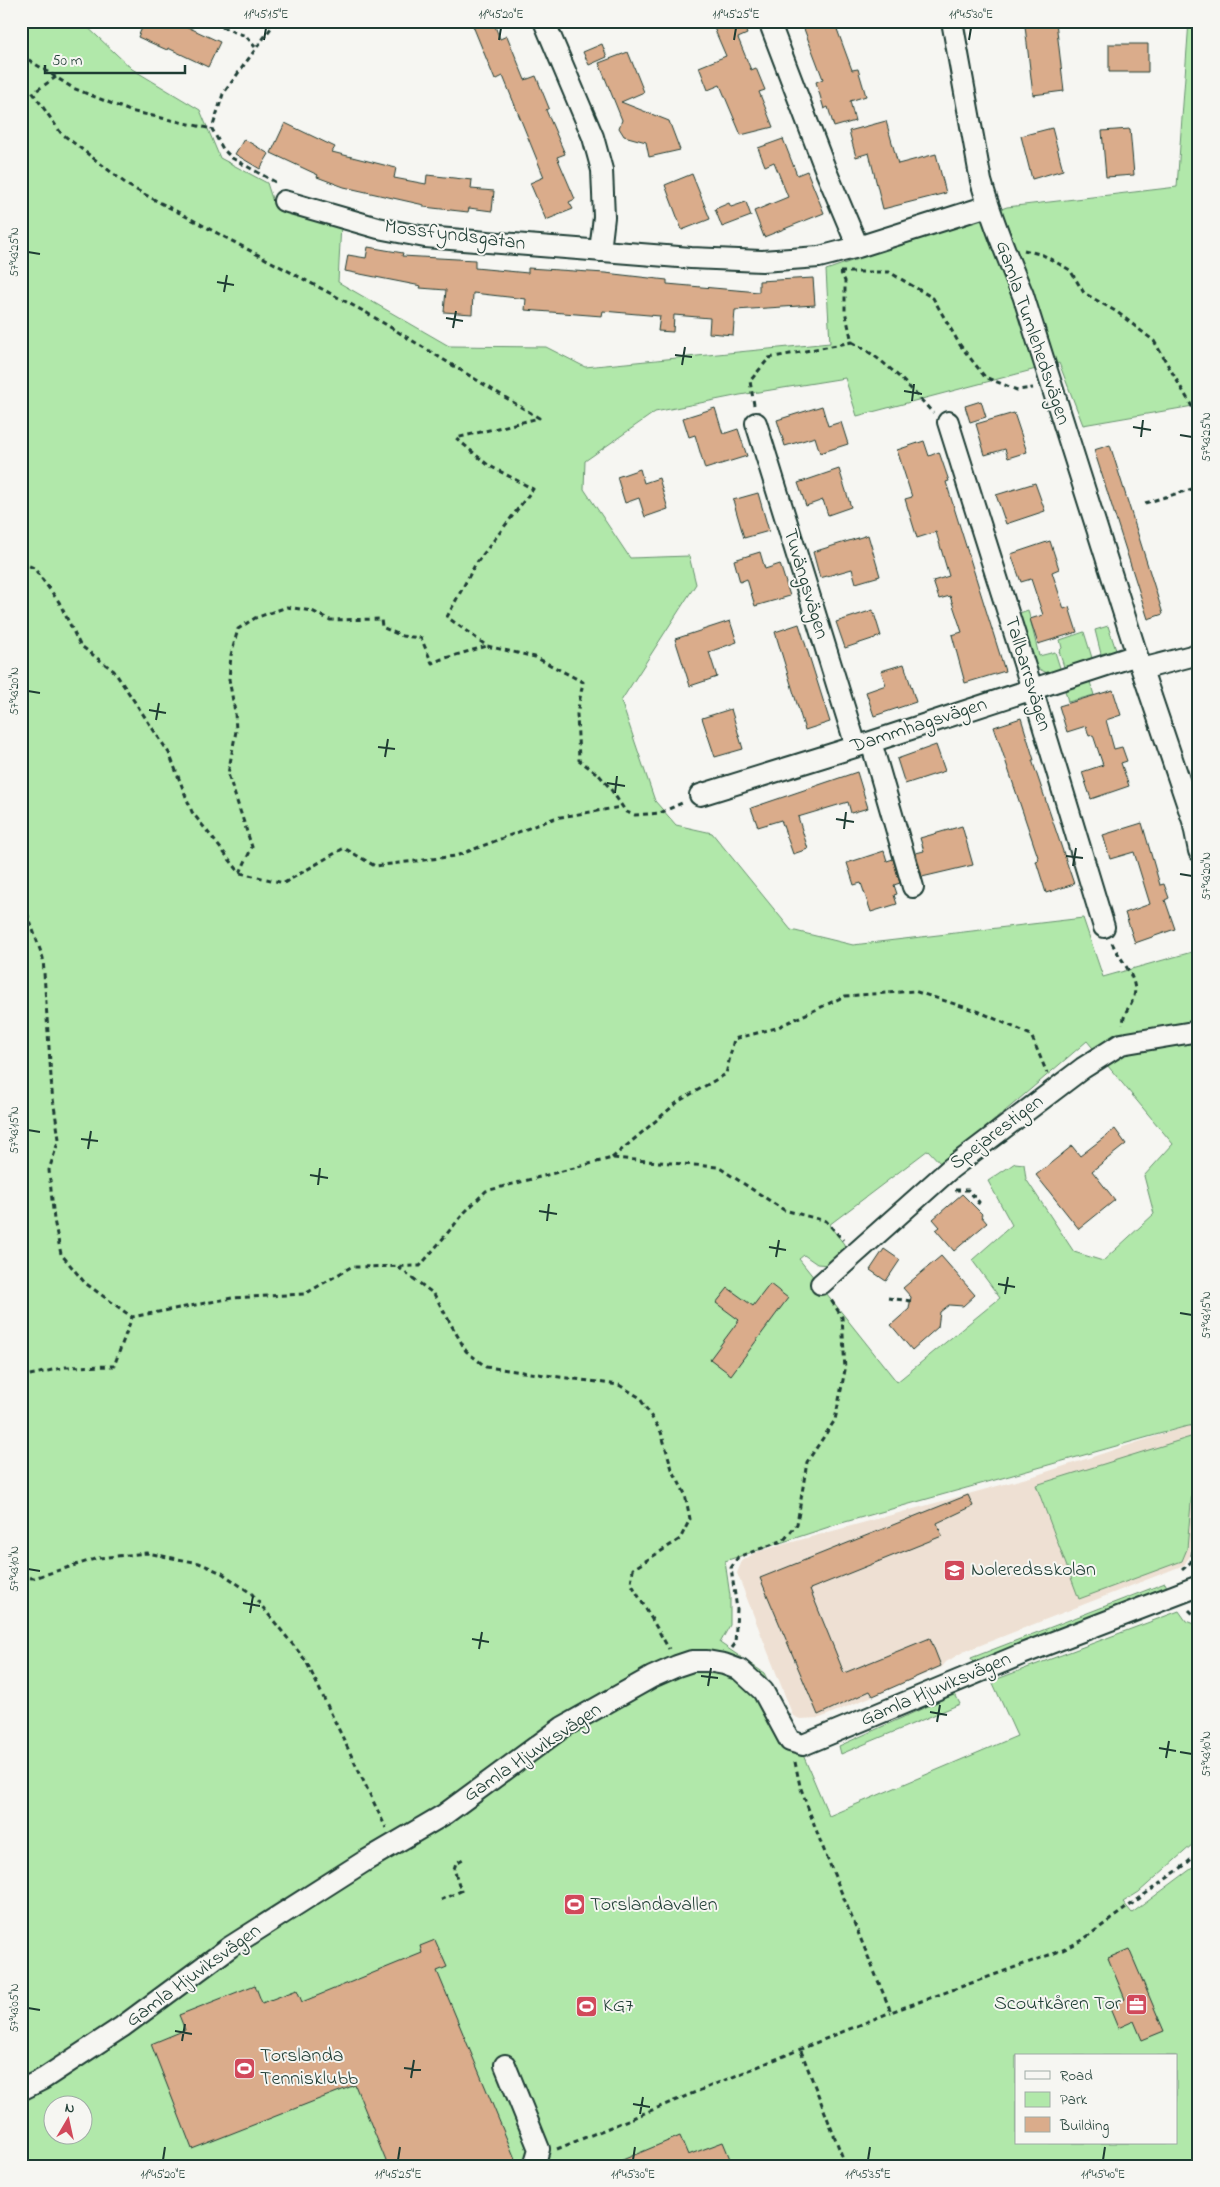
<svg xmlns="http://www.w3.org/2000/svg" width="1220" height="2187" font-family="'Indie Flower',sans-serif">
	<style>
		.built { fill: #eee0d3 }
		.green { fill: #b1e8aa; stroke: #68926f; fill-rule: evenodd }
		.building { fill: #daac8b; stroke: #1f3d34 }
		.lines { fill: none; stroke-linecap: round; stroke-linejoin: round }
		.minor-casing { stroke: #1f3d34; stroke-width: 24 }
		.path { stroke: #1f3d34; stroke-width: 3; stroke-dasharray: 5 4; stroke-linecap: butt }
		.minor { stroke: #f6f6f2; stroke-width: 20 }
		.ticks { fill: none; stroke: #1f3d34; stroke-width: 2 }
		.labels { text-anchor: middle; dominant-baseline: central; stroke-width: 4; stroke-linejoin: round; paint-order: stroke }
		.street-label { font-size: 20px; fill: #1f3d34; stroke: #f6f6f2 }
		.poi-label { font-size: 20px; fill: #1f3d34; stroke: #f6f6f2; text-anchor: start }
		.neatline { fill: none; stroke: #1f3d34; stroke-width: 2 }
		.ticks-label { font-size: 12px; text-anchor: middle; fill: #1f3d34 }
	</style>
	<rect width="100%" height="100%" fill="#f6f6f2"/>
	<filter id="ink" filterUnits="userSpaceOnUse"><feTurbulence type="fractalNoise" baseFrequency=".02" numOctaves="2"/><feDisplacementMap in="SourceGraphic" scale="10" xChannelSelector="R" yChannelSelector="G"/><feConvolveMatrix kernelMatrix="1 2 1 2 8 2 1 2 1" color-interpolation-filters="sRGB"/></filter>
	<g filter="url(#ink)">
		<!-- built -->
		<path class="built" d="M 1199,1424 L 1199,1496 L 1192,1547 L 1190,1556 L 1184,1565 L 963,1652 L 946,1662 L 942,1667 L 820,1718 L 800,1719 L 793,1716 L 737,1573 L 742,1561 L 756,1552 L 1034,1476 L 1184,1427 Z"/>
		<!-- green -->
		<path class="green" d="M 21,21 L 81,21 L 132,69 L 200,110 L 220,158 L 267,183 L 273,202 L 341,224 L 338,282 L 449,346 L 546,347 L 585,367 L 830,343 L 826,270 L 1007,207 L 1177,187 L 1189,21 L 1199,21 L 1199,405 L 1083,425 L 1059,363 L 857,416 L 845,378 L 740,395 L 655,412 L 585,461 L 584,489 L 630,558 L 689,556 L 696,584 L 621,701 L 655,801 L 676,825 L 712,833 L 791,930 L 853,945 L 1083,918 L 1103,977 L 1199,950 L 1199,1424 L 1184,1427 L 838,1524 L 725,1561 L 730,1596 L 730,1625 L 720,1643 L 764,1673 L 792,1729 L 829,1816 L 1017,1736 L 992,1681 L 1179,1611 L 1186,1621 L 1199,1626 L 1199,1835 L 1193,1844 L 1139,1892 L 1123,1902 L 1132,1913 L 1199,1863 L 1199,2166 L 21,2166 ZM 1087,1041 L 1173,1144 L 1144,1176 L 1154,1214 L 1103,1261 L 1074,1252 L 1026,1179 L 1024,1164 L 1015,1163 L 988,1181 L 1012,1225 L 972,1260 L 1000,1298 L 897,1382 L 799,1259 L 804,1255 L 817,1264 L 830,1265 L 845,1252 L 844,1244 L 829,1225 L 928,1150 L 942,1165 ZM 1016,2056 L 1176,2056 L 1176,2143 L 1016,2143 ZM 52,2104 L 82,2104 L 82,2134 L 52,2134 Z
			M 1028,610 L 1039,656 L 1055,652 L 1061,671 L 1049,674 L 1033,666 L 1017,614 Z
			M 1108,626 L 1116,650 L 1110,655 L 1105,653 L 1101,654 L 1095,630 Z
			M 1084,632 L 1093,661 L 1065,670 L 1059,651 L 1062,648 L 1060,640 Z
			M 1090,682 L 1094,695 L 1068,702 L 1065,690 Z
			M 1197,1435 L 1187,1549 L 1182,1561 L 1079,1599 L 1036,1485 Z
			M 1165,1583 L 1167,1587 L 1164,1589 L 974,1665 L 971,1658 Z
			M 955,1694 L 960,1704 L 841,1754 L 839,1746 Z"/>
		<!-- building -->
		<path class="building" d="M 145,21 L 166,21 L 179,27 L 181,24 L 220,42 L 208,67 L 168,48 L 167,50 L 138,37 Z
			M 471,21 L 493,21 L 500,39 L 507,36 L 525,80 L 536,76 L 549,108 L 546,110 L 565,154 L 557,157 L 575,199 L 569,202 L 573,209 L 546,220 L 530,183 L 544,177 L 503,76 L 495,80 Z
			M 711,21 L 742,21 L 747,34 L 738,38 L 751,70 L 756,68 L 765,90 L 759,92 L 773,127 L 741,135 L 720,85 L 708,90 L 699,67 L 726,56 Z
			M 801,21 L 834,21 L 852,70 L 858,69 L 866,96 L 850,101 L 855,121 L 834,127 L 828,107 L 824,109 L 816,82 L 823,79 Z
			M 1056,22 L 1064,91 L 1033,95 L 1025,26 Z
			M 602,44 L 607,57 L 589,65 L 583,52 Z
			M 1109,44 L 1148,44 L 1148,72 L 1109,72 Z
			M 628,52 L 644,92 L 621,102 L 669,121 L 680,150 L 649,157 L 646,142 L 624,136 L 619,128 L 622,120 L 599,63 Z
			M 886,121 L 898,164 L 936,154 L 946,193 L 883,209 L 869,153 L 856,157 L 849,131 Z
			M 285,123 L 335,147 L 332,152 L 396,168 L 394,178 L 426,184 L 427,175 L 472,180 L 471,189 L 494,191 L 492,211 L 469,208 L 468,212 L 424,207 L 424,205 L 344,187 L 317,177 L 318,175 L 271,153 Z
			M 1052,128 L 1063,170 L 1032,179 L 1021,136 Z
			M 1130,129 L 1134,175 L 1106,177 L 1102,131 Z
			M 244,139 L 269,154 L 260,169 L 235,154 Z
			M 783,139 L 797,175 L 807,171 L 824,213 L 764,237 L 754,211 L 788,197 L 774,162 L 765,166 L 758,148 Z
			M 692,174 L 710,219 L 682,230 L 665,185 Z
			M 746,202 L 751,216 L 722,227 L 715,209 L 729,203 L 731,207 Z
			M 368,247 L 403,253 L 402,256 L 475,260 L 475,268 L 528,273 L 528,268 L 605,273 L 667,280 L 667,284 L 759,292 L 759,281 L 813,278 L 815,305 L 735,310 L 733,335 L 709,333 L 710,318 L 674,315 L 673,332 L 658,331 L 660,316 L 603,311 L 602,316 L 525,310 L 526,299 L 473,293 L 472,314 L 444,312 L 446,290 L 420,288 L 421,286 L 345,271 L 348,255 L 366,258 Z
			M 981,401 L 986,417 L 970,422 L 965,406 Z
			M 822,406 L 828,426 L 841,422 L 848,444 L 820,453 L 815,437 L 785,446 L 777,420 Z
			M 715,408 L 723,434 L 738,429 L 747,456 L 705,469 L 695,435 L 689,437 L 683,418 Z
			M 1014,413 L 1027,452 L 1008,458 L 1005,449 L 985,455 L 976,424 Z
			M 924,441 L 929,456 L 939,452 L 949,481 L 946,482 L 1005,671 L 965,683 L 952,635 L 962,632 L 950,596 L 939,599 L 933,581 L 949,576 L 936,532 L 917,538 L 905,499 L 912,497 L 897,450 Z
			M 1110,445 L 1163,614 L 1148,619 L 1094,450 Z
			M 640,469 L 644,483 L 659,478 L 668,509 L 645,517 L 639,498 L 625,503 L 617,477 Z
			M 839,469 L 851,507 L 828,515 L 823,500 L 806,506 L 798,483 Z
			M 1035,483 L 1045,511 L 1006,524 L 996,495 Z
			M 758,493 L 769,531 L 744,538 L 733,500 Z
			M 868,535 L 880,576 L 856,583 L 852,569 L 820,578 L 813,552 Z
			M 1050,541 L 1059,569 L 1052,572 L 1064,609 L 1069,607 L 1077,632 L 1038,644 L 1030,619 L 1043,615 L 1031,579 L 1021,582 L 1011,554 Z
			M 760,552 L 765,569 L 780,564 L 790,596 L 755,606 L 747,579 L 740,582 L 734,560 Z
			M 873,610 L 881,636 L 845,648 L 836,622 Z
			M 730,621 L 737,642 L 709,652 L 717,677 L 690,686 L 675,639 Z
			M 799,624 L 830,722 L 805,730 L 775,632 Z
			M 904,664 L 916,702 L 874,716 L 866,692 L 886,685 L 881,671 Z
			M 1113,690 L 1121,715 L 1106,720 L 1114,749 L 1122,747 L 1127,761 L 1121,763 L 1129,786 L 1091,799 L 1082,772 L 1103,765 L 1093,735 L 1089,736 L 1086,726 L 1067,732 L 1059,706 Z
			M 731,709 L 743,749 L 715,757 L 702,718 Z
			M 1021,718 L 1034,760 L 1032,760 L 1074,884 L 1046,893 L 1036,861 L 1039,860 L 994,727 Z
			M 936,745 L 945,771 L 905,784 L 897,759 Z
			M 857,772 L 868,808 L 851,813 L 848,802 L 798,817 L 808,849 L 793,854 L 781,820 L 758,827 L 751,808 Z
			M 1142,823 L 1160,885 L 1164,884 L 1169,898 L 1165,900 L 1175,929 L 1135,943 L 1125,913 L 1150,904 L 1134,852 L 1110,859 L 1103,835 Z
			M 962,826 L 973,865 L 922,877 L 916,853 L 924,851 L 920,838 Z
			M 884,851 L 887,861 L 893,859 L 900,883 L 894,885 L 897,894 L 894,895 L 897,904 L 871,912 L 861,883 L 854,885 L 847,863 Z
			M 1115,1129 L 1126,1144 L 1092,1171 L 1115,1200 L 1079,1229 L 1036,1175 L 1072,1146 L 1080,1156 Z
			M 962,1194 L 982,1214 L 981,1216 L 987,1223 L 954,1251 L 936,1230 L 940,1227 L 933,1219 Z
			M 884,1249 L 900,1260 L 886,1281 L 870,1270 Z
			M 941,1256 L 975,1295 L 963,1306 L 949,1305 L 940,1312 L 938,1327 L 912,1350 L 891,1325 L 909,1309 L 911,1297 L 903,1288 Z
			M 770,1284 L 788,1298 L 731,1375 L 710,1359 L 739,1320 L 716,1303 L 728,1288 L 753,1306 Z
			M 968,1495 L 973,1506 L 937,1523 L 942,1536 L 810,1589 L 844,1673 L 930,1638 L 941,1666 L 873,1696 L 870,1691 L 818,1715 L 760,1578 Z
			M 435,1940 L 447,1967 L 437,1971 L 518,2166 L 388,2166 L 355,2085 L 192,2149 L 151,2044 L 185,2030 L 179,2015 L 255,1985 L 262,2003 L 297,1990 L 302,2002 L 422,1953 L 420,1946 Z
			M 1129,1949 L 1164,2031 L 1142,2040 L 1134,2021 L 1118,2028 L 1109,2006 L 1125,1999 L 1108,1958 Z
			M 680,2136 L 688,2155 L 723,2142 L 733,2166 L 608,2166 Z"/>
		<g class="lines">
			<defs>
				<path id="minor" d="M 544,21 L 593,137 L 602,170 L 604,217 L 600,251
					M 769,21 L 826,171 L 858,247
					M 952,21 L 981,181 C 992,220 1007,257 1023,295 L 1137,655 L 1193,821 L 1199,851
					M 284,201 L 378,228 L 425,237 L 691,258 L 762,261 L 819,257 L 858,247 L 988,206
					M 948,422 L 1032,689 L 1104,927
					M 756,423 L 856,746
					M 1142,669 L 1199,654
					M 871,742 L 913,887
					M 700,795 L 871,742 L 1137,655
					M 821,1284 L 950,1169 L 1083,1068 L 1121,1044 L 1199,1031
					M 505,2065 L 539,2149 L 534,2166
					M 21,2090 L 43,2079 L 122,2027 L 230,1947 L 365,1861 L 445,1814 L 563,1727 L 652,1677 L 677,1666 L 692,1661 L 707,1661 L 724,1664 L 740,1670 L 763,1691 L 790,1741 L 803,1745 L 1022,1654 L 1199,1586"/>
			</defs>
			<!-- minor casing -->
			<use href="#minor" class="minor-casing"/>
			<!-- path -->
			<path class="path" d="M 205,21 L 246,36 L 255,47
				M 276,21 L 223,94 L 212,129 L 223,149 L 232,158 L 277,183
				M 21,55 L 73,88 L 130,111 L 212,129
				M 56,77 L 33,93 L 61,133 L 129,186 L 367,313 L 539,418 L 456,438 L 488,465 L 533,489 L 475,565 L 447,617 L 487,646 L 535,657 L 583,682 L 577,714 L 579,760 L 599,775 L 610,788 L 626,812 L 635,815 L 660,813 L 684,802
				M 1024,250 L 1043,255 L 1070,270 L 1084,293 L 1117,312 L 1154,341 L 1194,410 L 1199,409
				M 840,272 L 889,272 L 933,298 L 960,345 L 985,377 L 1017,390 L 1033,388
				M 852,342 C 887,361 907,384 933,413
				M 754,405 L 750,381 L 769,358 L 852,342 L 845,311 L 845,281 L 841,273
				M 1145,503 L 1199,487
				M 21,562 L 34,568 L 59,602 L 80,645 L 114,671 L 169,753 L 192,812 L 240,873 L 284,883 L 344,848 L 375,866 L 456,856 L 555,818 L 621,807
				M 240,873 L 252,847 L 228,774 L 236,731 L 235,712 L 229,679 L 231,655 L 238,629 L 255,618 L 287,607 L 312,611 L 330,620 L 381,619 L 382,627 L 402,636 L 421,638 L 432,663 L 442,659 L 487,646
				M 21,896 L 43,958 L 52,1092 L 59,1139 L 49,1170 L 54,1220 L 61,1254 L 85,1283 L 132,1317
				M 1112,943 C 1119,958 1139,979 1134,996 C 1130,1009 1124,1009 1123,1025
				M 612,1158 L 679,1101 L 726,1074 L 734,1039 L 776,1028 L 845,996 L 914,991 L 980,1012 L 1031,1035 L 1047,1073
				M 955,1190 L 968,1190 L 979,1202 L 976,1207
				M 398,1267 L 434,1294 L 466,1351 L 486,1367 L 619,1385 L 639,1397 L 661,1432 L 672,1469 L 685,1494 L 690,1519 L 680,1539 L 633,1569 L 631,1583 L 669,1649
				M 888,1298 L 911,1301
				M 21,1377 L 66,1367 L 114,1366 L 132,1317 L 232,1298 L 305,1294 L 351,1267 L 420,1266 L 465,1212 L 486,1191 L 612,1158 L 718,1167 L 784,1210 L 826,1221 L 843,1240
				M 1182,1570 L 1191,1562 L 1199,1516
				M 21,1577 L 34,1578 L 98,1558 L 147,1553 L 199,1563 L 222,1573 L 252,1594 L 306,1661 L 386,1828
				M 1189,1610 L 1193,1614 L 1199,1616
				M 732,1648 L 735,1644 L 737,1609 L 731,1568 L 738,1557 L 784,1540 L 797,1524 L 807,1462 L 835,1420 L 845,1370 L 842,1317 L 831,1300
				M 795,1762 L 800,1786 L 821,1843 L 891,2012 L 1063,1950 L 1081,1941 L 1185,1865 L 1199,1852
				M 441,1900 L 461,1891 L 454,1869 L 456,1863 L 465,1858
				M 801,2051 L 846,2166
				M 557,2149 L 891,2012"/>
			<!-- minor -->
			<use href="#minor" class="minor"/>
		</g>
	</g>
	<!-- ticks -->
	<path class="ticks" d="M 264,40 L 266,28M 499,40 L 501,28M 734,40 L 736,28M 969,40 L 971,28M 28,252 L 40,254M 217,282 L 234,285M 224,292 L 227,275M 446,318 L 463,321M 453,328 L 456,311M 675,355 L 692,357M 682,365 L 685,347M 904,391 L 922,394M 912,401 L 914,384M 1133,427 L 1151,430M 1180,435 L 1192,437M 1141,437 L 1143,420M 28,691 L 40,693M 149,710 L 166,713M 156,720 L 159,703M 378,747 L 395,749M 385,757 L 388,739M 607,783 L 625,786M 615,793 L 617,776M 836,819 L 854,822M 844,829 L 846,812M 1066,856 L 1083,858M 1073,866 L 1076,848M 1180,874 L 1192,876M 28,1130 L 40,1132M 81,1139 L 98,1141M 88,1149 L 91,1131M 310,1175 L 328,1178M 318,1185 L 320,1168M 539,1211 L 557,1214M 547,1221 L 549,1204M 769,1247 L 786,1250M 776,1257 L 779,1240M 998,1284 L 1015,1287M 1005,1294 L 1008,1277M 1180,1313 L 1192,1315M 28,1569 L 40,1571M 243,1603 L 260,1606M 250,1613 L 253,1596M 472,1639 L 489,1642M 479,1649 L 482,1632M 701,1676 L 718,1678M 708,1686 L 711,1668M 930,1712 L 947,1715M 937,1722 L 940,1705M 1159,1748 L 1176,1751M 1180,1752 L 1192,1754M 1166,1758 L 1169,1741M 28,2008 L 40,2010M 175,2031 L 192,2034M 182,2041 L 185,2024M 404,2068 L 421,2070M 411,2078 L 414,2060M 633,2104 L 650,2107M 640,2114 L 643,2097M 163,2160 L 165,2147M 398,2160 L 400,2147M 633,2160 L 635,2147M 868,2160 L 870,2147M 1103,2160 L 1105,2147"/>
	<!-- icons -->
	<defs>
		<symbol id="school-square" viewBox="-11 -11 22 22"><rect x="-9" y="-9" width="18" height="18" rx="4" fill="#d1495b" stroke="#f6f6f2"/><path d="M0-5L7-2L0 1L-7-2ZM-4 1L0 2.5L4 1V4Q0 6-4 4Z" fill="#fff"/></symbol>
		<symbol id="stadium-square" viewBox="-11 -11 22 22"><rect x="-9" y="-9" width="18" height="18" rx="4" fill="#d1495b" stroke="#f6f6f2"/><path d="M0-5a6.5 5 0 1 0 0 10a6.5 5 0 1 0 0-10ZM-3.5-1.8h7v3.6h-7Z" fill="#fff"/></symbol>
		<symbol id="office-square" viewBox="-11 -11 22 22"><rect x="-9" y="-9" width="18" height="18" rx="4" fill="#d1495b" stroke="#f6f6f2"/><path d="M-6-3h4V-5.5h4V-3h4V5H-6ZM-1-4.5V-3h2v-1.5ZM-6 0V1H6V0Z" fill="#fff"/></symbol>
	</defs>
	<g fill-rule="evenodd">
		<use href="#school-square" x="942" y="1558" width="25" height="25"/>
		<use href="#stadium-square" x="562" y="1892" width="25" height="25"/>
		<use href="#office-square" x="1124" y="1992" width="25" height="25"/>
		<use href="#stadium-square" x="574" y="1994" width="25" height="25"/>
		<use href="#stadium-square" x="232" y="2056" width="25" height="25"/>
	</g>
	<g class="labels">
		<!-- street labels -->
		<g class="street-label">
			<text transform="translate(455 236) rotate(7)">Mossfyndsgatan</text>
			<text transform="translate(1032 333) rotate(71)">Gamla Tumlehedsvägen</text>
			<text transform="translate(805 584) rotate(73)">Tuvängsvägen</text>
			<text transform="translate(1027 674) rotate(73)">Tallbarrsvägen</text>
			<text transform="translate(919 726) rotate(-18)">Dammhagsvägen</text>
			<text transform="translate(997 1133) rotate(-37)">Spejarestigen</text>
			<text transform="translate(936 1690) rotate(-23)">Gamla Hjuviksvägen</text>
			<text transform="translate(533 1753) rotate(-34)">Gamla Hjuviksvägen</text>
			<text transform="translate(194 1976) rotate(-36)">Gamla Hjuviksvägen</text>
		</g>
		<!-- poi labels -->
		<g class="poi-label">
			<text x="971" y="1570">Noleredsskolan</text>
			<text x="590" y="1905">Torslandavallen</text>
			<text x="1121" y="2004" text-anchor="end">Scoutkåren Tor</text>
			<text x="603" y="2006">KG7</text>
			<text x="260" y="2056">Torslanda<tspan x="260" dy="23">Tennisklubb</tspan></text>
		</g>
	</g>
	<!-- margin -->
	<rect width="1220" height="2187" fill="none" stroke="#f6f6f2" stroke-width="55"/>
	<!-- legend -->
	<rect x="1015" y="2054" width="162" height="90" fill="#f6f6f2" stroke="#a0aca6"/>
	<rect x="1025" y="2071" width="25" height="8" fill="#f6f6f2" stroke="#a0aca6"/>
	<text x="1060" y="2080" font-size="15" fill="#1f3d34">Road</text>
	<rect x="1025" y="2092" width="25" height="15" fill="#b1e8aa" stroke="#a0aca6"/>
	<text x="1060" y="2104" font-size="15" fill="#1f3d34">Park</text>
	<rect x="1025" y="2117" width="25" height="15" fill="#daac8b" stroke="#a0aca6"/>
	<text x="1060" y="2130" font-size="15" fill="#1f3d34">Building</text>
	<!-- north arrow -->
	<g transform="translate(68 2120) rotate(9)"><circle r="24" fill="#f6f6f2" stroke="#a0aca6"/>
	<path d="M0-4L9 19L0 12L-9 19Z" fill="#d1495b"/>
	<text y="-8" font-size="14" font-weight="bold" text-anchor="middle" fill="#1f3d34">N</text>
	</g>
	<!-- scale -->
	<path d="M45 65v8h140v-8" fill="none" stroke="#1f3d34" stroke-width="2.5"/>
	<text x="52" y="65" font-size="15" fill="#1f3d34" stroke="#f6f6f2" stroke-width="4" paint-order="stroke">50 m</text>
	<rect x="28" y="28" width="1164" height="2132" class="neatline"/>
	<g class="ticks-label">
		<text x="266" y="18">11°45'15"E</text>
		<text x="501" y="18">11°45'20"E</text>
		<text x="736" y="18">11°45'25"E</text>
		<text x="971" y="18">11°45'30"E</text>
		<text transform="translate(14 252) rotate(-90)" y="4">57°43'25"N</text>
		<text transform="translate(1206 437) rotate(-90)" y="4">57°43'25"N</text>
		<text transform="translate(14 691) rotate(-90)" y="4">57°43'20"N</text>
		<text transform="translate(1206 876) rotate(-90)" y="4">57°43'20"N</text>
		<text transform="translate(14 1130) rotate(-90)" y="4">57°43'15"N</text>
		<text transform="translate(1206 1315) rotate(-90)" y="4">57°43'15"N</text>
		<text transform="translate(14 1569) rotate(-90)" y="4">57°43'10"N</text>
		<text transform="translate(1206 1754) rotate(-90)" y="4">57°43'10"N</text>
		<text transform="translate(14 2008) rotate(-90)" y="4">57°43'05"N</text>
		<text x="163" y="2178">11°45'20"E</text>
		<text x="398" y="2178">11°45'25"E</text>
		<text x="633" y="2178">11°45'30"E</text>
		<text x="868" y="2178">11°45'35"E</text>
		<text x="1103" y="2178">11°45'40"E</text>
	</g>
</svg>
